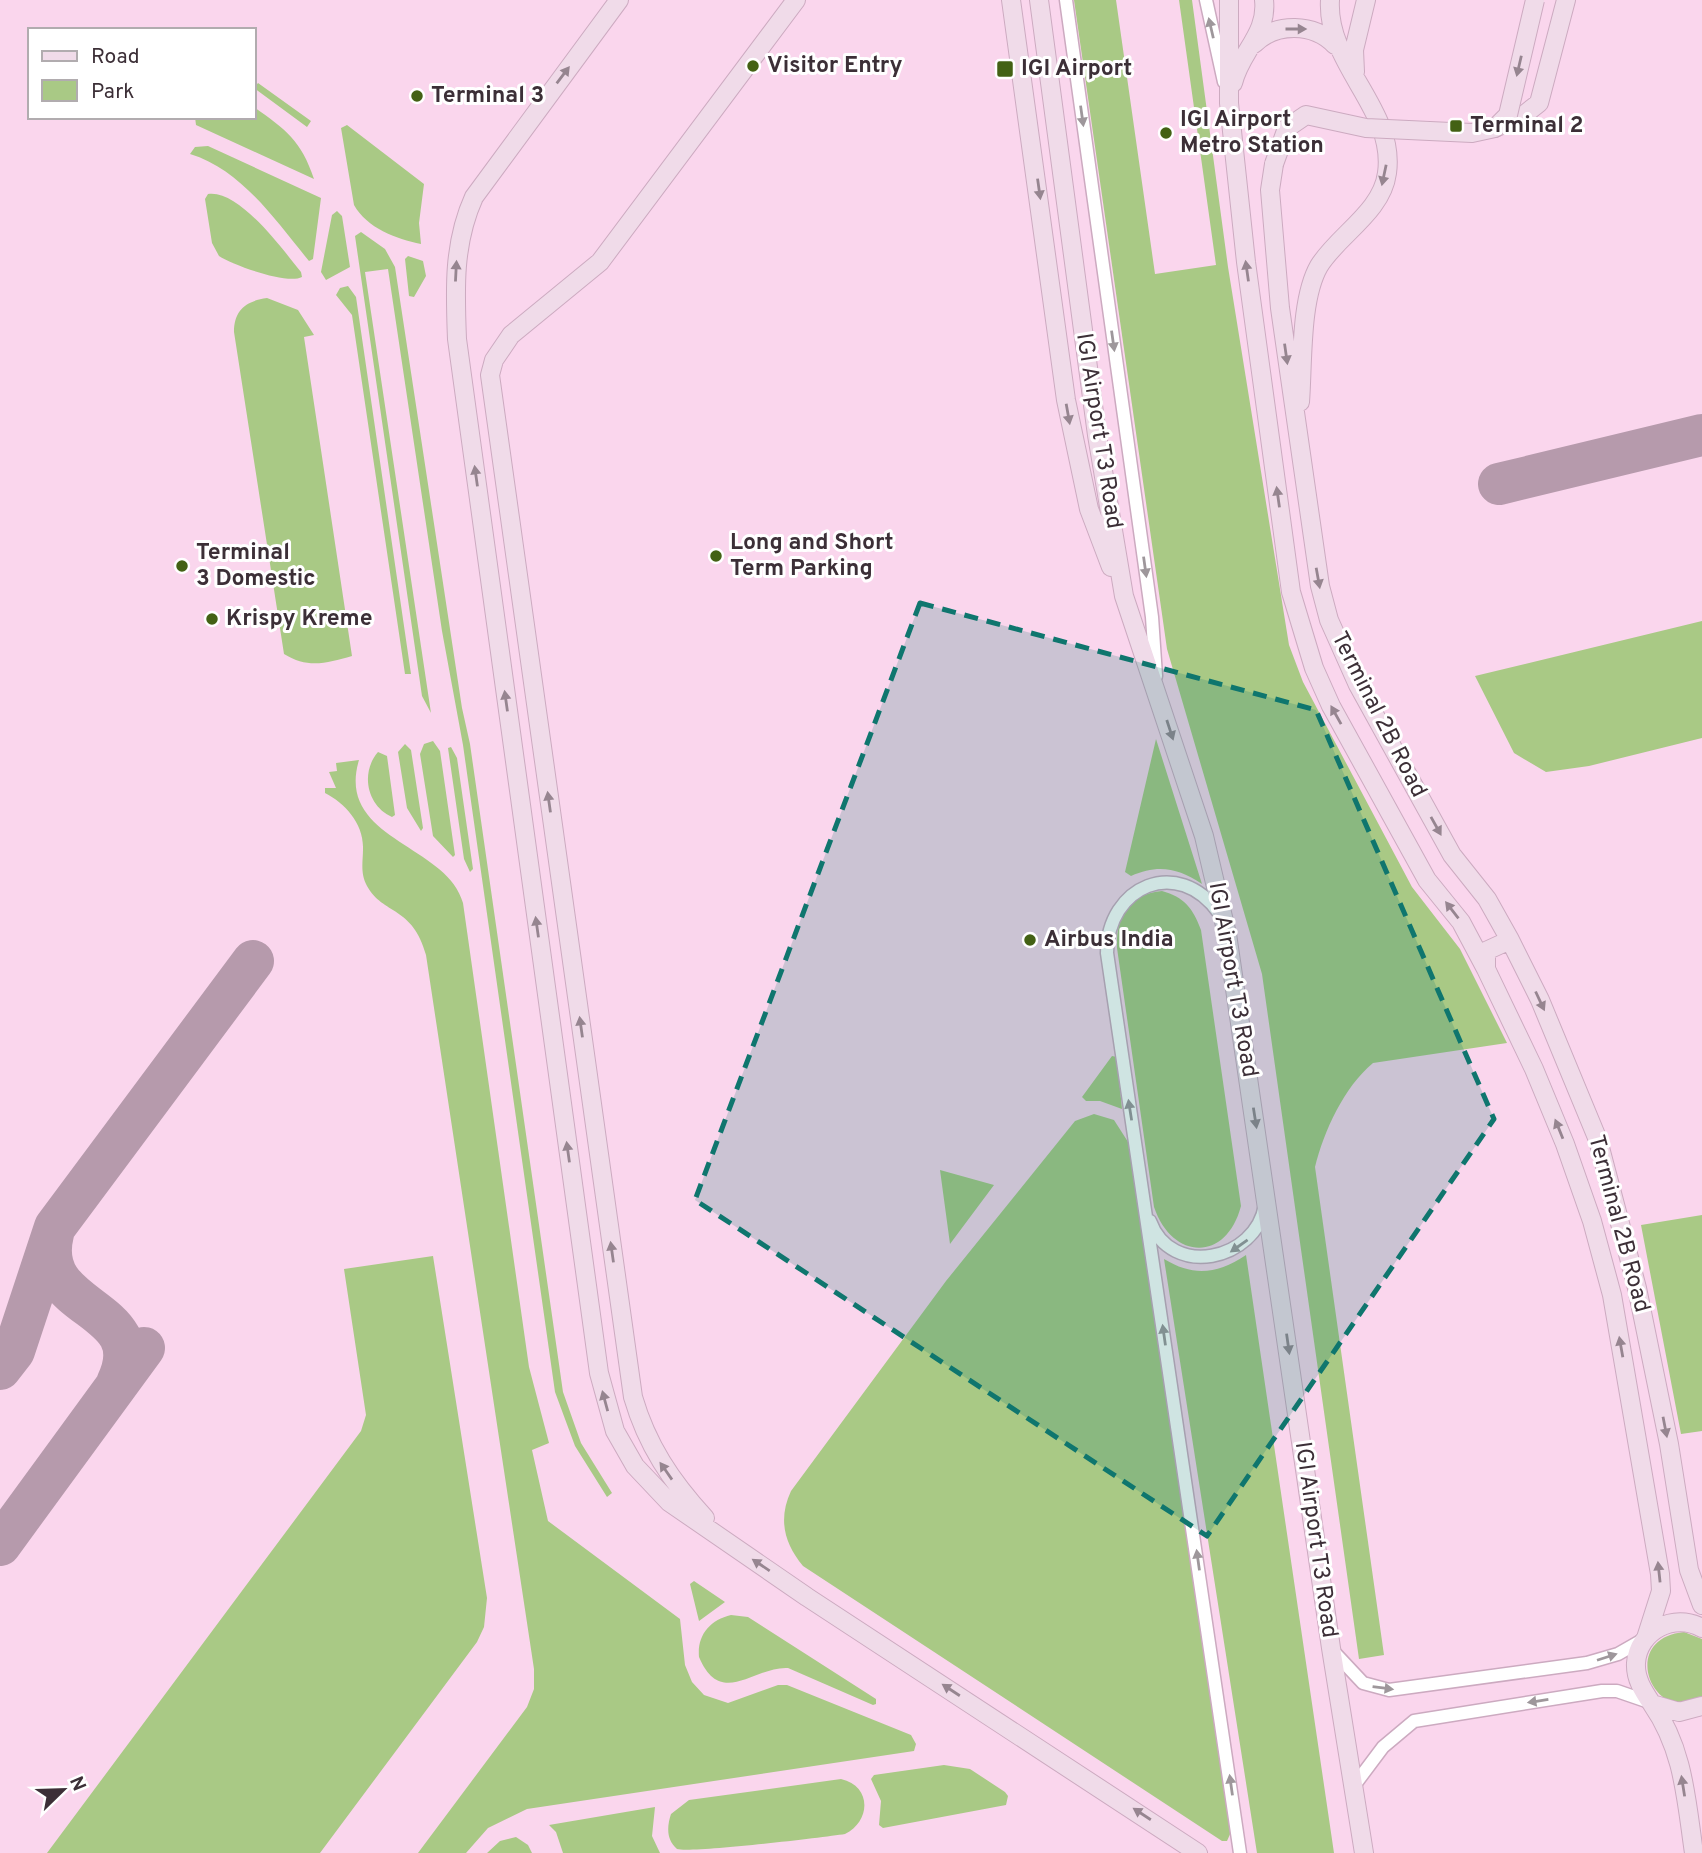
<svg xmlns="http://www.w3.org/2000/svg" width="1702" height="1853" font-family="Overpass,sans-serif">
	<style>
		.green { fill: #a9c985 }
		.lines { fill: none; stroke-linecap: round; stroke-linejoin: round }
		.taxiway { stroke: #b69aac; stroke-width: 42 }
		.minor-casing { stroke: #ccaac0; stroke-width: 15 }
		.secondary-casing { stroke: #ccaac0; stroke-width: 20 }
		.minor { stroke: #fff; stroke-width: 12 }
		.secondary { stroke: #f0dbe9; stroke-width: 18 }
		.secondary-bridge-casing { stroke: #ccaac0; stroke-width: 20; stroke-linecap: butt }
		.secondary-bridge { stroke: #f0dbe9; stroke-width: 18 }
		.oneway { fill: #9e979b }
		.oneway2 { fill: #968590 }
		.marked { fill: #0f766e; fill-opacity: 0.2; stroke: #0f766e; stroke-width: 5; stroke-dasharray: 14 9; stroke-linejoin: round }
		.poi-dot { fill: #436114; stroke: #fff; stroke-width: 2.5 }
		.labels { text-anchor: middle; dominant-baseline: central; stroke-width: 6; stroke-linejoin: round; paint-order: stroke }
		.poi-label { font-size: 23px; font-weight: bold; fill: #3c2f37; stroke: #fff; text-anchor: start }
		.street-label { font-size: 23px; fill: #3c2f37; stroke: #fff }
	</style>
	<rect width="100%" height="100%" fill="#fad6ed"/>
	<!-- green -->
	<path class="green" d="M 1074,0 L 1116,0 L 1155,274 L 1216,265 L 1179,0 L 1192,0 L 1228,267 L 1289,645 L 1303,682 L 1412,887 L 1460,949 L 1507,1043 L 1373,1063 C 1344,1087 1324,1131 1315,1167 L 1384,1655 L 1359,1659 L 1262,974 L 1167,649 Z
		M 258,83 L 311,121 L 307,127 L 254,88 Z
		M 254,107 C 286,130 301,140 314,179 L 196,125 L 195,117 L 254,117 Z
		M 347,125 L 424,184 L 419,223 L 421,244 C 396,239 367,228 354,205 L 341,128 Z
		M 208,146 L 321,198 L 313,259 L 309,261 C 275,220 242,170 190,154 L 195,147 Z
		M 208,194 C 239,189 283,250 301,272 L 302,277 C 287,285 233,265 219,256 L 212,243 L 205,199 Z
		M 337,211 L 342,216 L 350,267 L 326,280 L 321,272 L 332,215 Z
		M 361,232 L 385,249 L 395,267 L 462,708 L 470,744 L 563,1392 L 581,1443 L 612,1493 L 607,1497 L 575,1446 L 555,1392 L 463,745 L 442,631 L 388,269 L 365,272 L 431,713 L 422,696 L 355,236 Z
		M 408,256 L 423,261 L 426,276 L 414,297 L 409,296 L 405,259 Z
		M 348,286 L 356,297 L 411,674 L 405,674 L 352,315 L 336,295 L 340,288 Z
		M 267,298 L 298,310 L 314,335 L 304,337 L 352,656 C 327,663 308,669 284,654 L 234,332 C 234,310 246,301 267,298 Z
		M 1702,621 L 1702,738 L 1589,766 L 1546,772 L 1514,753 L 1475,676 Z
		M 1156,739 L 1202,884 C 1178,868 1158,864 1131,876 L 1125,872 Z
		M 433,741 L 440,751 L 455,855 L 453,857 L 433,836 L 420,754 L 424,744 Z
		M 405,744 L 411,750 L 423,828 L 421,831 L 407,808 L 398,752 Z
		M 451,747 L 457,758 L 473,869 L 470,872 L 464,859 L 448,748 Z
		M 378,752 L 387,756 L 395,815 L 392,817 C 367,806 360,773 378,752 Z
		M 359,760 C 335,840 447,844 463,903 L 529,1367 L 549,1443 L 532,1450 L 548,1521 L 680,1619 L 685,1665 L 692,1682 L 704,1695 L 728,1703 L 778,1685 L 787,1685 L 911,1735 L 916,1744 L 914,1751 L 527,1809 L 488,1828 L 466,1853 L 418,1853 L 527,1707 L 534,1689 L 534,1669 L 426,955 C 413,906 383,915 367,886 C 360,873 363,862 363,849 C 364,824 345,803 325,793 L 325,788 L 336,788 L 329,772 L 337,771 L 336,763 Z
		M 1162,891 C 1184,897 1193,908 1201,930 L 1241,1206 C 1226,1263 1172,1260 1154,1207 L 1117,948 C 1116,916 1128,894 1162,891 Z
		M 1112,1056 L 1117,1057 L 1122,1109 L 1100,1101 L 1086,1101 L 1082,1097 Z
		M 1094,1114 L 1114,1120 L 1130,1145 L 1231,1832 L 1227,1841 L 1222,1841 L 803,1566 C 784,1543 778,1519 791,1491 L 946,1281 L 1075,1121 Z
		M 940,1170 L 994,1185 L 950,1244 Z
		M 1702,1215 L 1702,1431 L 1681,1434 L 1641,1225 Z
		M 1246,1255 L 1334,1853 L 1257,1853 L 1164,1259 C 1194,1277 1217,1274 1246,1255 Z
		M 433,1256 L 487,1598 L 484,1627 L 477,1642 L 320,1853 L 47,1853 L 361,1431 L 366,1415 L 344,1269 Z
		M 694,1581 L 725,1602 L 699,1621 L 690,1584 Z
		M 731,1615 L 748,1617 L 876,1699 L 876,1704 L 873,1705 L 788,1668 C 754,1666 721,1709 699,1657 C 697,1635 710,1620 731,1615 Z
		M 1684,1632 L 1702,1639 L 1702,1696 C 1655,1729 1616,1639 1684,1632 Z
		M 944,1765 L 970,1769 L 1005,1792 L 1008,1796 L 1006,1805 L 883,1828 L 879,1825 L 881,1801 L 871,1779 L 874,1775 Z
		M 841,1779 C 872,1786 871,1821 845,1834 C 819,1838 692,1853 677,1849 C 666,1840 667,1826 671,1814 L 689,1800 Z
		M 655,1807 L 652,1836 L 660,1853 L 563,1853 L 556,1832 L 549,1825 Z
		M 516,1837 L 528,1845 L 532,1853 L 487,1853 L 500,1841 Z"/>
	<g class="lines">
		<!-- taxiway -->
		<path class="taxiway" d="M 1499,484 L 1702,435
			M 53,1234 C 33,1314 155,1304 117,1383
			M 0,1369 L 14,1351 L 55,1227 L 253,961
			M 0,1545 L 144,1348"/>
		<defs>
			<path id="minor" d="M 1066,0 L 1152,617 L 1156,676
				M 1206,0 L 1224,82
				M 1219,913 C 1178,855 1107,886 1107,953 L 1240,1853
				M 1150,1221 C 1171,1279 1256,1261 1265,1205
				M 1333,1651 L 1363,1683 L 1389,1690 L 1587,1663 L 1618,1654 L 1646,1638
				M 1353,1787 L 1383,1747 L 1414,1721 L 1602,1691 L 1617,1691 L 1649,1702"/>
			<path id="secondary" d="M 619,0 L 474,197 C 453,243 455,290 457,339 L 599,1373 L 615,1431 L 635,1466 L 669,1502 L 807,1597 L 1198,1853
				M 1011,0 L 1066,400 L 1089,509 L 1111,567
				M 1039,0 L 1097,435 L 1124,596 L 1204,836 L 1227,934 L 1331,1648 L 1364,1853
				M 1229,0 L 1229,103 L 1246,262 L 1291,592 L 1314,668 L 1331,706 L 1427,880 L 1461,922 L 1486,969 L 1534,1069 L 1565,1144 L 1592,1221 L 1612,1295 L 1660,1574 L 1661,1591 L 1646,1638
				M 1254,44 C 1276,22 1314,23 1335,45
				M 1355,72 L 1354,50 L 1366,0
				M 1233,83 C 1240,52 1268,34 1264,0
				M 1495,128 L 1525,114 L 1539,103 L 1566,0
				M 1274,164 L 1270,190 L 1280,308 L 1320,586 L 1329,620 L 1358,685 L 1452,855 L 1487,899 L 1510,940 L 1540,1000 L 1598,1140 L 1637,1288 L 1669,1444 L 1689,1570 L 1702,1605
				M 1300,402 C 1303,363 1300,299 1319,266 C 1338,235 1382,212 1387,173 C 1396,109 1326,65 1330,0
				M 1486,969 L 1486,951 L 1510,940
				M 705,1518 C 671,1481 647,1445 633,1397 L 490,375 L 494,360 L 511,335 L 600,262 L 796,0
				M 1702,1628 C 1674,1612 1638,1631 1636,1663 C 1635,1679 1644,1692 1652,1704 L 1679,1712 L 1702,1706
				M 1652,1704 C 1684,1750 1686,1799 1694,1853"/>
		</defs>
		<!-- minor casing -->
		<use href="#minor" class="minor-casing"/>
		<!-- secondary casing -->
		<use href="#secondary" class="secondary-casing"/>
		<!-- minor -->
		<use href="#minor" class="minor"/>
		<!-- secondary -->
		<use href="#secondary" class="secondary"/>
		<defs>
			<path id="secondary-bridge" d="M 1274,164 L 1287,128 L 1306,115 L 1366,128 L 1472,133 L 1495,128 L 1508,115 L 1535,0"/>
		</defs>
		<!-- secondary-bridge casing -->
		<use href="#secondary-bridge" class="secondary-bridge-casing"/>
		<!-- secondary-bridge -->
		<use href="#secondary-bridge" class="secondary-bridge"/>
	</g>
	<!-- one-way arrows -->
	<defs><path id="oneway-solid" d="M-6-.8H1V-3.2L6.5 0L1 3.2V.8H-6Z" transform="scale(1.75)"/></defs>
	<g class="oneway">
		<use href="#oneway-solid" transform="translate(1211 28) rotate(-103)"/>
		<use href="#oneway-solid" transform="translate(1082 116) rotate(82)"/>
		<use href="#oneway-solid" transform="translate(1113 341) rotate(82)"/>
		<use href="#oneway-solid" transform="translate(1145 567) rotate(82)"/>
		<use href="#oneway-solid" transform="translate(1130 1110) rotate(-99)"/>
		<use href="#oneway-solid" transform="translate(1239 1246) rotate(145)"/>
		<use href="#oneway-solid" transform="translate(1164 1335) rotate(-98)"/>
		<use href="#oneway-solid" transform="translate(1198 1560) rotate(-98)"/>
		<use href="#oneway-solid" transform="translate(1607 1657) rotate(-18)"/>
		<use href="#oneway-solid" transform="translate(1383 1688) rotate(7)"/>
		<use href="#oneway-solid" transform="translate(1538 1701) rotate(171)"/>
		<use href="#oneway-solid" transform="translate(1231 1785) rotate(-98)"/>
	</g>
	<g class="oneway2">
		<use href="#oneway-solid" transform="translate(1296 29)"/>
		<use href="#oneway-solid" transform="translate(1519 66) rotate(103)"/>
		<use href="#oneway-solid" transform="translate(563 75) rotate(-53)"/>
		<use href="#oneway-solid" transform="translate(1384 175) rotate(102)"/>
		<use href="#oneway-solid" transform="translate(1039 189) rotate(82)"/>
		<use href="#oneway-solid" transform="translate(456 271) rotate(-87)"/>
		<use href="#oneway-solid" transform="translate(1247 271) rotate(-98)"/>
		<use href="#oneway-solid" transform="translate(1286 354) rotate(82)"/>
		<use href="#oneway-solid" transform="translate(1068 414) rotate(80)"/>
		<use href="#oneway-solid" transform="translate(476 476) rotate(-98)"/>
		<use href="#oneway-solid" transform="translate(1278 497) rotate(-98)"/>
		<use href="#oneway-solid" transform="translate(1318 578) rotate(80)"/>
		<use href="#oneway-solid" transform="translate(506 701) rotate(-98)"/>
		<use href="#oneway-solid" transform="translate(1336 715) rotate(-119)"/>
		<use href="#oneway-solid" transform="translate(1170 730) rotate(72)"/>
		<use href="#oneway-solid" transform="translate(549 802) rotate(-98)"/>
		<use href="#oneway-solid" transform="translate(1436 826) rotate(61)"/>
		<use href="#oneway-solid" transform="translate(1452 910) rotate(-128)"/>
		<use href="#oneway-solid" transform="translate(537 927) rotate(-98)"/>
		<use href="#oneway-solid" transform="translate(1540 1001) rotate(65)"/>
		<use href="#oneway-solid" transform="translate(581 1027) rotate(-98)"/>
		<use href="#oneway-solid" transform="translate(1255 1118) rotate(81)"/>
		<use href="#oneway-solid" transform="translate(1559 1129) rotate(-112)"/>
		<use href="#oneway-solid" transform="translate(568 1152) rotate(-98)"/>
		<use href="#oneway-solid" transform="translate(612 1252) rotate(-98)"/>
		<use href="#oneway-solid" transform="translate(1288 1344) rotate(82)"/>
		<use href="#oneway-solid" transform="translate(1621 1347) rotate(-100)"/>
		<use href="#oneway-solid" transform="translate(605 1401) rotate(-105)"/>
		<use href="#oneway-solid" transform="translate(1665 1427) rotate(79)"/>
		<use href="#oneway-solid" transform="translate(666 1471) rotate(-125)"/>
		<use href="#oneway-solid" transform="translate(761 1565) rotate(-146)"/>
		<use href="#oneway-solid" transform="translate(1659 1572) rotate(-96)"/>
		<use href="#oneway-solid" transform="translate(951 1690) rotate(-147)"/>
		<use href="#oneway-solid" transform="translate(1683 1786) rotate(-99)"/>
		<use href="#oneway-solid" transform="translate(1142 1814) rotate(-147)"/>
	</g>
	<!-- marked area -->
	<path class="marked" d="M 920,603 L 1316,710 L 1494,1119 L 1207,1536 L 695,1200 Z"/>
	<!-- markers -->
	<g class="poi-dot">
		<circle cx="753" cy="66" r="7"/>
		<rect x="996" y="60" width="18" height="18" rx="3.5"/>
		<circle cx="417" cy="96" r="7"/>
		<rect x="1449" y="119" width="14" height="14" rx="3.5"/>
		<circle cx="1166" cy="133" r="7"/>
		<circle cx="716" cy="556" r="7"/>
		<circle cx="182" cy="566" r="7"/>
		<circle cx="212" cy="619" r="7"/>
		<circle cx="1030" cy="940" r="7"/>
	</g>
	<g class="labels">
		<!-- poi labels -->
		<g class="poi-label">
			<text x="767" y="66">Visitor Entry</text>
			<text x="1021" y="69">IGI Airport</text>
			<text x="431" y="96">Terminal 3</text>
			<text x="1180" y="120">IGI Airport<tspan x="1180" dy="26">Metro Station</tspan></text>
			<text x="1470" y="126">Terminal 2</text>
			<text x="730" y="543">Long and Short<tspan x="730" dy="26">Term Parking</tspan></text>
			<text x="196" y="553">Terminal<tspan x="196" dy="26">3 Domestic</tspan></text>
			<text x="226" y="619">Krispy Kreme</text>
			<text x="1044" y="940">Airbus India</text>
		</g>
		<!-- street labels -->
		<g class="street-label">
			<text transform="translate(1098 431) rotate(81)">IGI Airport T3 Road</text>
			<text transform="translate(1378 715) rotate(63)">Terminal 2B Road</text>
			<text transform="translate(1232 980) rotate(80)">IGI Airport T3 Road</text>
			<text transform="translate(1618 1224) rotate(75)">Terminal 2B Road</text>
			<text transform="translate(1315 1540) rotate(82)">IGI Airport T3 Road</text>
		</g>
	</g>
	<!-- legend -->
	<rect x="28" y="28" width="228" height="91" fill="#ffffff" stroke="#b1acaf" stroke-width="2"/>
	<rect x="42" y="51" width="35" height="10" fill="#f0dbe9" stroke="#b1acaf" stroke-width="2"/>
	<text x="91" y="63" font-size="21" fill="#3c2f37">Road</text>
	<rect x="42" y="80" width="35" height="21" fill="#a9c985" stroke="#b1acaf" stroke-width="2"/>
	<text x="91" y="98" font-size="21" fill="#3c2f37">Park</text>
	<!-- north arrow -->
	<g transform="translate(63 1790) rotate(67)" stroke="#ffffff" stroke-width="5" paint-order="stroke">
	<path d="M0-5L12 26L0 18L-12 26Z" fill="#3c2f37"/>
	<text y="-10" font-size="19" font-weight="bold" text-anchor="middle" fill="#3c2f37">N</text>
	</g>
</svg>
